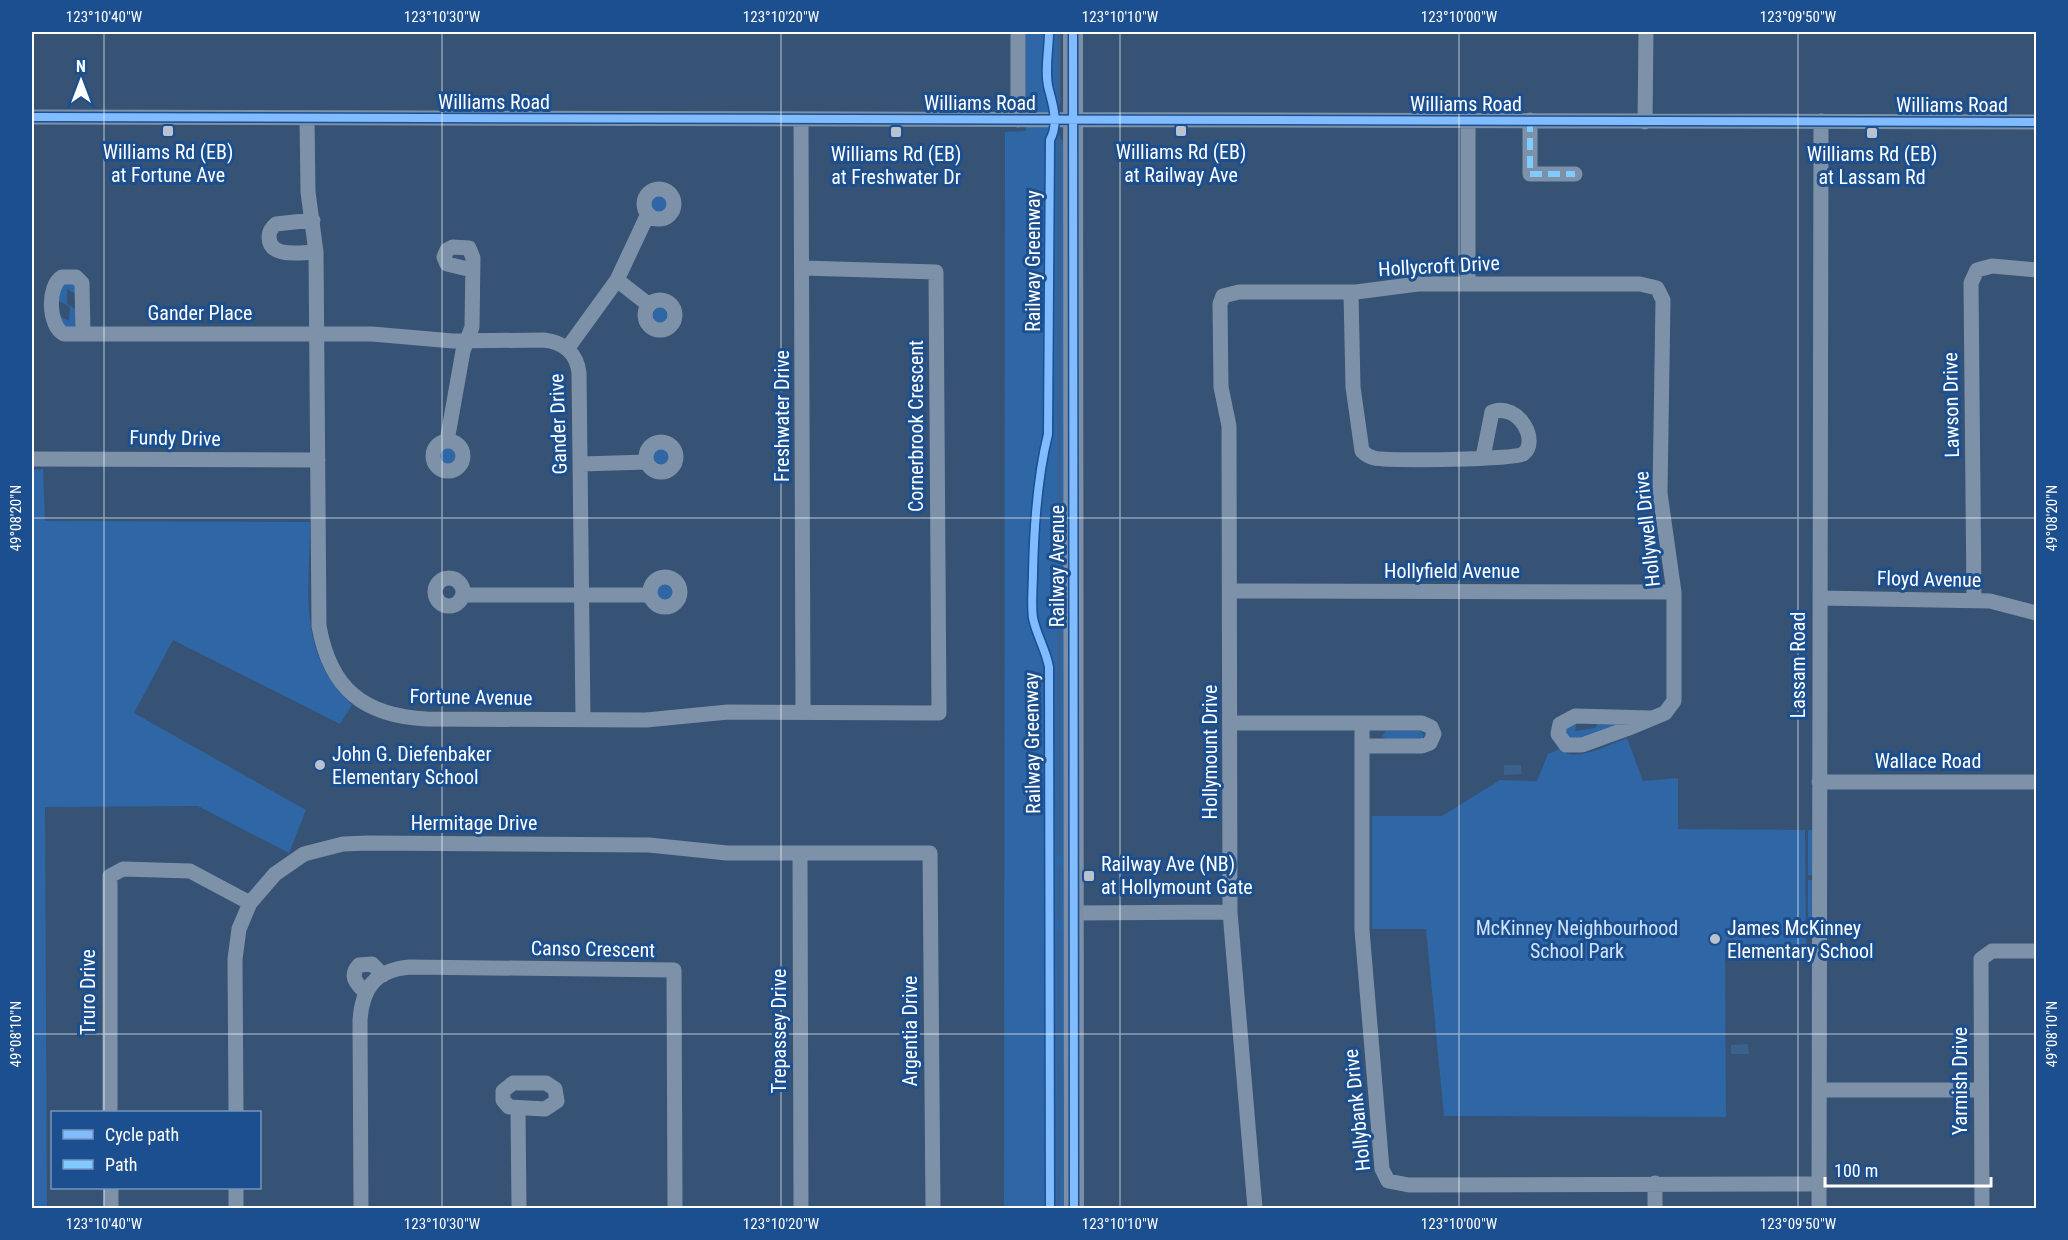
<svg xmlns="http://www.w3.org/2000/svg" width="2068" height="1240" font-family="'Roboto Condensed',sans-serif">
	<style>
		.green { fill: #2f66a5 }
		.water { fill: #3b618d }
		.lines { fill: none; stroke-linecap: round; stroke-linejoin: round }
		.stream { stroke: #3b618d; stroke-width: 3 }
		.minor { stroke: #7d92a8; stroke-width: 15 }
		.major { stroke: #7d8ea7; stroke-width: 20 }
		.quiet { stroke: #80caff; stroke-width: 6; stroke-dasharray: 12 6; stroke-linecap: butt }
		.cycleway-casing { stroke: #1b4f8f; stroke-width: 11 }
		.cycleway { stroke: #80bcff; stroke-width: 8 }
		.ticks { fill: none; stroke: #fff; stroke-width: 1.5; stroke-opacity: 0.45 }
		.poi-dot { fill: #b9c2ce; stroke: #1b4f8f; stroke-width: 2 }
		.labels { text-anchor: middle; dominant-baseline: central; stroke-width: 6; stroke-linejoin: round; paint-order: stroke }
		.street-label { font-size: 20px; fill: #fff; stroke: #1b4f8f }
		.poi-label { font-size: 20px; fill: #fff; stroke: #1b4f8f }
		.park-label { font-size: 20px; fill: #cfe3fa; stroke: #1b4f8f }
		.neatline { fill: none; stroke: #fff; stroke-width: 2 }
		.ticks-label { font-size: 15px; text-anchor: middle; fill: #fff }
	</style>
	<rect width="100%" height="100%" fill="#365274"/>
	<!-- green -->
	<path class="green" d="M 1026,32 L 1060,32 L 1059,137 L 1063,141 L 1064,189 L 1065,1208 L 1004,1208 L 1005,132 L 1026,131 Z
		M651 204a9 9 0 1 1 18 0a9 9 0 1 1-18 0Z
		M 63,283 L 74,284 L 77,295 L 67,289 L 67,304 L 77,310 L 76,324 L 72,328 L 65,328 L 59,316 L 69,321 L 70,307 L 59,301 L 59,291 Z
		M651 314a9 9 0 1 1 18 0a9 9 0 1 1-18 0Z
		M439 456a9 9 0 1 1 18 0a9 9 0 1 1-18 0Z
		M653 457a9 9 0 1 1 18 0a9 9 0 1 1-18 0Z
		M 43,469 L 45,521 L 310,522 C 310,593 296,652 352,705 L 340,724 L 173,640 L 134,713 L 306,810 L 289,853 L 198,806 L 45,807 L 47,1208 L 32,1208 L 32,470 Z
		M656 592a9 9 0 1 1 18 0a9 9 0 1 1-18 0Z
		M 1577,722 L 1575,731 L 1595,728 L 1599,722 L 1624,723 L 1574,741 L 1566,736 L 1566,725 Z
		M 1386,731 L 1421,731 L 1424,735 L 1422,739 L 1386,739 L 1382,736 Z
		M 1627,738 L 1643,781 L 1678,778 L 1678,829 L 1805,830 L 1806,949 L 1725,950 L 1726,1117 L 1444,1116 L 1426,929 L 1372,929 L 1372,816 L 1442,816 L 1500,780 L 1537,781 L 1548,754 L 1559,749 C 1575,764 1610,744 1627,738 Z
		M 1808,830 L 1813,830 L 1813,875 L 1808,875 Z
		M 1808,880 L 1814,880 L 1813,929 L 1808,930 Z"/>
	<!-- water -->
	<path class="water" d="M 1521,765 L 1522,774 L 1504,775 L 1504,765 Z
		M 1748,1044 L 1749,1054 L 1731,1054 L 1731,1045 Z"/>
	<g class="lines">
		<!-- stream -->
		<path class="stream" d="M 1059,32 L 1059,103
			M 1059,136 L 1059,855
			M 1059,867 L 1059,920
			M 1059,931 L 1059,1208"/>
		<!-- minor -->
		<path class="minor" d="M 1018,32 L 1018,120
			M 32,117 L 2036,122
			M 307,118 L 308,192 L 316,252 L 319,626 C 330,689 364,716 427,719 L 646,720 L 728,712 L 939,713 L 936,272 L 803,268
			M 801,119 L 803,712
			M 1530,120 L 1530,174 L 1575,174
			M 1468,121 L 1468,283
			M 1645,122 L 1646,32
			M644 204a15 15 0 1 1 30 0a15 15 0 1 1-30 0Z
			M 313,220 L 276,224 C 271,228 269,231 269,237 C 269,259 302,252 316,252
			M 617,280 L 649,305
			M 1351,293 L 1353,387 L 1362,451 C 1366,455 1369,457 1374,458 C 1390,461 1514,460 1523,454 C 1540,442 1519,402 1492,412 L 1483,457
			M645 315a15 15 0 1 1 30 0a15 15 0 1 1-30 0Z
			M 83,333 L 82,283 L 76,277 L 62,277 C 47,286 48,326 64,334 L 372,334 L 453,341 L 544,340 C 563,342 577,353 579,373 L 583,719
			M 567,349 L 617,280 L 648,214
			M433 456a15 15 0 1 1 30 0a15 15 0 1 1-30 0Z
			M 447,441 L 463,351 L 472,327 L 473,258 L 469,248 L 453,247 L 447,250 L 444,257 L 447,264 L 472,270
			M646 457a15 15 0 1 1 30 0a15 15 0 1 1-30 0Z
			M 32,459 L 318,460
			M 581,464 L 647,462
			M650 592a15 15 0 1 1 30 0a15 15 0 1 1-30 0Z
			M435 592a14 14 0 1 1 28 0a14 14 0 1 1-28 0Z
			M 1230,591 L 1674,592
			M 463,595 L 650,595
			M 1820,598 L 1990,601 L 2036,613
			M 1974,600 L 1971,283 L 1977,270 L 1992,266 L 2036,270
			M 1232,723 L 1362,723 L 1362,930 L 1382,1169 L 1388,1181 L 1409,1185 L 1819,1184
			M 1362,723 L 1422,723 L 1431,727 L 1434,734 L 1430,743 L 1422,746 L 1362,746
			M 1819,782 L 2036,782
			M 800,853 L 801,1208
			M 1073,913 L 1230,912
			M 365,992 C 356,983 349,976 359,965 L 372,964 L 383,975
			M 513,1083 L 546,1083 L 555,1089 L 557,1101 L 545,1109 L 509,1107 L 503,1100 L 503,1091 Z
			M 1819,1090 L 1981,1090
			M 518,1109 L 519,1208
			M 110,1112 L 110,876 L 123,869 L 190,871 L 250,903
			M 236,1112 L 235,959 L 239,929 L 250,903 L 275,874 L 304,854 L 343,844 L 368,843 L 649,845 L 727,853 L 930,853 L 933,1208
			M 111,1188 L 111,1208
			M 236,1188 L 236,1208
			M 361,1208 L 360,1021 C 362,988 375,970 410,967 L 674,970 L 675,1208
			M 1255,1208 L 1230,912 L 1229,426 L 1221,387 L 1220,304 L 1223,296 L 1239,292 L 1356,292 L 1418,284 L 1640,284 L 1657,288 L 1663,300 L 1660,493 L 1674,592 L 1674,701 L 1665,713 L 1629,728 L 1582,745 L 1566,745 L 1558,734 L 1560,724 L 1575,716 L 1651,718
			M 1655,1208 L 1655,1183
			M 1819,1208 L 1821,121
			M 1982,1208 L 1981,959 L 1992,951 L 2036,951"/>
		<!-- major -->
		<path class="major" d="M 1073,32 L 1074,1208"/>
		<!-- quiet -->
		<path class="quiet" d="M 1530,120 L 1530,174 L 1575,174"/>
		<defs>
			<path id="cycleway" d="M 1049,32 C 1049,49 1044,73 1049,90 C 1053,105 1059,124 1050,140 L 1048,434 C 1037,479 1034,526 1033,572 C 1033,587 1031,603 1033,618 C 1036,634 1046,650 1049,667 L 1050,1208
				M 1073,32 L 1074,1208
				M 32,117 L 2036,122"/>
		</defs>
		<!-- cycleway casing -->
		<use href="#cycleway" class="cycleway-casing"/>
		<!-- cycleway -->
		<use href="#cycleway" class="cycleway"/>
	</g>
	<!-- ticks -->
	<path class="ticks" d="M 104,32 L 104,1112M 442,32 L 442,1208M 781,32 L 781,1208M 1120,32 L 1120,1208M 1459,32 L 1459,1208M 1798,32 L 1798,1208M 32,518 L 2036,518M 32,1034 L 2036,1034M 104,1188 L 104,1208"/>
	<!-- markers -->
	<g class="poi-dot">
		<rect x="162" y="125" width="12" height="12" rx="3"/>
		<rect x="1175" y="125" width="12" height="12" rx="3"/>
		<rect x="890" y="126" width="12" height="12" rx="3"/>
		<rect x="1866" y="127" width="12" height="12" rx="3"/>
		<circle cx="320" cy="765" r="6"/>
		<rect x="1083" y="870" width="12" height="12" rx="3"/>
		<circle cx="1715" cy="939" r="6"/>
	</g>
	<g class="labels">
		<!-- street labels -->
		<g class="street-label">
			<text x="494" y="102">Williams Road</text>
			<text x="980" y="103">Williams Road</text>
			<text x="1466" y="104">Williams Road</text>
			<text x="1952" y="105">Williams Road</text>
			<text transform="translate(1033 261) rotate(-90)">Railway Greenway</text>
			<text transform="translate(1439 266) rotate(-3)">Hollycroft Drive</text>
			<text x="200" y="313">Gander Place</text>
			<text transform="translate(1951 405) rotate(-91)">Lawson Drive</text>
			<text transform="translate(782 416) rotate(-90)">Freshwater Drive</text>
			<text transform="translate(558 424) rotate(-92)">Gander Drive</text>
			<text transform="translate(916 426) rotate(-90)">Cornerbrook Crescent</text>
			<text transform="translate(175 438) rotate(1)">Fundy Drive</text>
			<text transform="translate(1647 529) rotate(-96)">Hollywell Drive</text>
			<text transform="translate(1057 566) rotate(-90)">Railway Avenue</text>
			<text x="1452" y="571">Hollyfield Avenue</text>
			<text transform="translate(1929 579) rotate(1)">Floyd Avenue</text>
			<text transform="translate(1798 665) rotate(-90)">Lassam Road</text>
			<text transform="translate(471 697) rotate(1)">Fortune Avenue</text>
			<text transform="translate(1032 743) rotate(-91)">Railway Greenway</text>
			<text transform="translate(1210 752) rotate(-90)">Hollymount Drive</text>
			<text x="1928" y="761">Wallace Road</text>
			<text x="474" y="823">Hermitage Drive</text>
			<text transform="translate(593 949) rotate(1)">Canso Crescent</text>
			<text transform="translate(88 992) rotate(-90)">Truro Drive</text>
			<text transform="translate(779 1031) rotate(-90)">Trepassey Drive</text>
			<text transform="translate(910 1031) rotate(-90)">Argentia Drive</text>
			<text transform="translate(1960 1081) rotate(-90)">Yarmish Drive</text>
			<text transform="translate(1357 1110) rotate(-96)">Hollybank Drive</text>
		</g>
		<!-- poi labels -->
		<g class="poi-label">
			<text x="168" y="152">Williams Rd (EB)<tspan x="168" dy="23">at Fortune Ave</tspan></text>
			<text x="1181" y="152">Williams Rd (EB)<tspan x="1181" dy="23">at Railway Ave</tspan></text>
			<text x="896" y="154">Williams Rd (EB)<tspan x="896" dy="23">at Freshwater Dr</tspan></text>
			<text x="1872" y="154">Williams Rd (EB)<tspan x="1872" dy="23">at Lassam Rd</tspan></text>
			<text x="332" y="754" text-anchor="start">John G. Diefenbaker<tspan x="332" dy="23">Elementary School</tspan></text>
			<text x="1101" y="864" text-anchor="start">Railway Ave (NB)<tspan x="1101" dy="23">at Hollymount Gate</tspan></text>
			<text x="1727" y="928" text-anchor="start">James McKinney<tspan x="1727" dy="23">Elementary School</tspan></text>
		</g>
		<!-- park labels -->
		<g class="park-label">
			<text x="1577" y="928">McKinney Neighbourhood<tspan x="1577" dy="23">School Park</tspan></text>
		</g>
	</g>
	<!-- border -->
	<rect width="2068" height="1240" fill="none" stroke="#1b4f8f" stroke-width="66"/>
	<!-- legend -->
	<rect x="51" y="1111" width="210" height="78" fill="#1b4f8f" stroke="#7695bc" stroke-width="1.5"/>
	<rect x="63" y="1130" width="30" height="9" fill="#80bcff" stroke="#7695bc" stroke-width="1.5"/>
	<text x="105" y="1141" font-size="18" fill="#ffffff">Cycle path</text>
	<rect x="63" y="1160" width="30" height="9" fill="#80caff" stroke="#7695bc" stroke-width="1.5"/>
	<text x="105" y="1171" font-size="18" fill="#ffffff">Path</text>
	<!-- north arrow -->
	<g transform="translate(81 81)" stroke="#1b4f8f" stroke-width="4.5" paint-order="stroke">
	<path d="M0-4.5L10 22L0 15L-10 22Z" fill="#ffffff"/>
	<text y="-9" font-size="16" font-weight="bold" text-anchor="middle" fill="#ffffff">N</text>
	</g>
	<!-- scale -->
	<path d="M1825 1177v9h166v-9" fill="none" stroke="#ffffff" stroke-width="3"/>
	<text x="1834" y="1177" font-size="18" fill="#ffffff" stroke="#1b4f8f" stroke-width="4.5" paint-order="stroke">100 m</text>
	<rect x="33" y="33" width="2002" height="1174" class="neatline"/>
	<g class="ticks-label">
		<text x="104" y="22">123°10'40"W</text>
		<text x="442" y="22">123°10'30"W</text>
		<text x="781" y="22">123°10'20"W</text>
		<text x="1120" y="22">123°10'10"W</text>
		<text x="1459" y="22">123°10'00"W</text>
		<text x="1798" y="22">123°09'50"W</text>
		<text transform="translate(16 518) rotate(-90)" y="5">49°08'20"N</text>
		<text transform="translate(2052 518) rotate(-90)" y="5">49°08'20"N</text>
		<text transform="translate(16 1034) rotate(-90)" y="5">49°08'10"N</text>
		<text transform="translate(2052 1034) rotate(-90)" y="5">49°08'10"N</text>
		<text x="104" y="1229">123°10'40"W</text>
		<text x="442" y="1229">123°10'30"W</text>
		<text x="781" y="1229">123°10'20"W</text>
		<text x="1120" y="1229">123°10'10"W</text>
		<text x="1459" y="1229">123°10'00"W</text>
		<text x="1798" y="1229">123°09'50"W</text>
	</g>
</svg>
